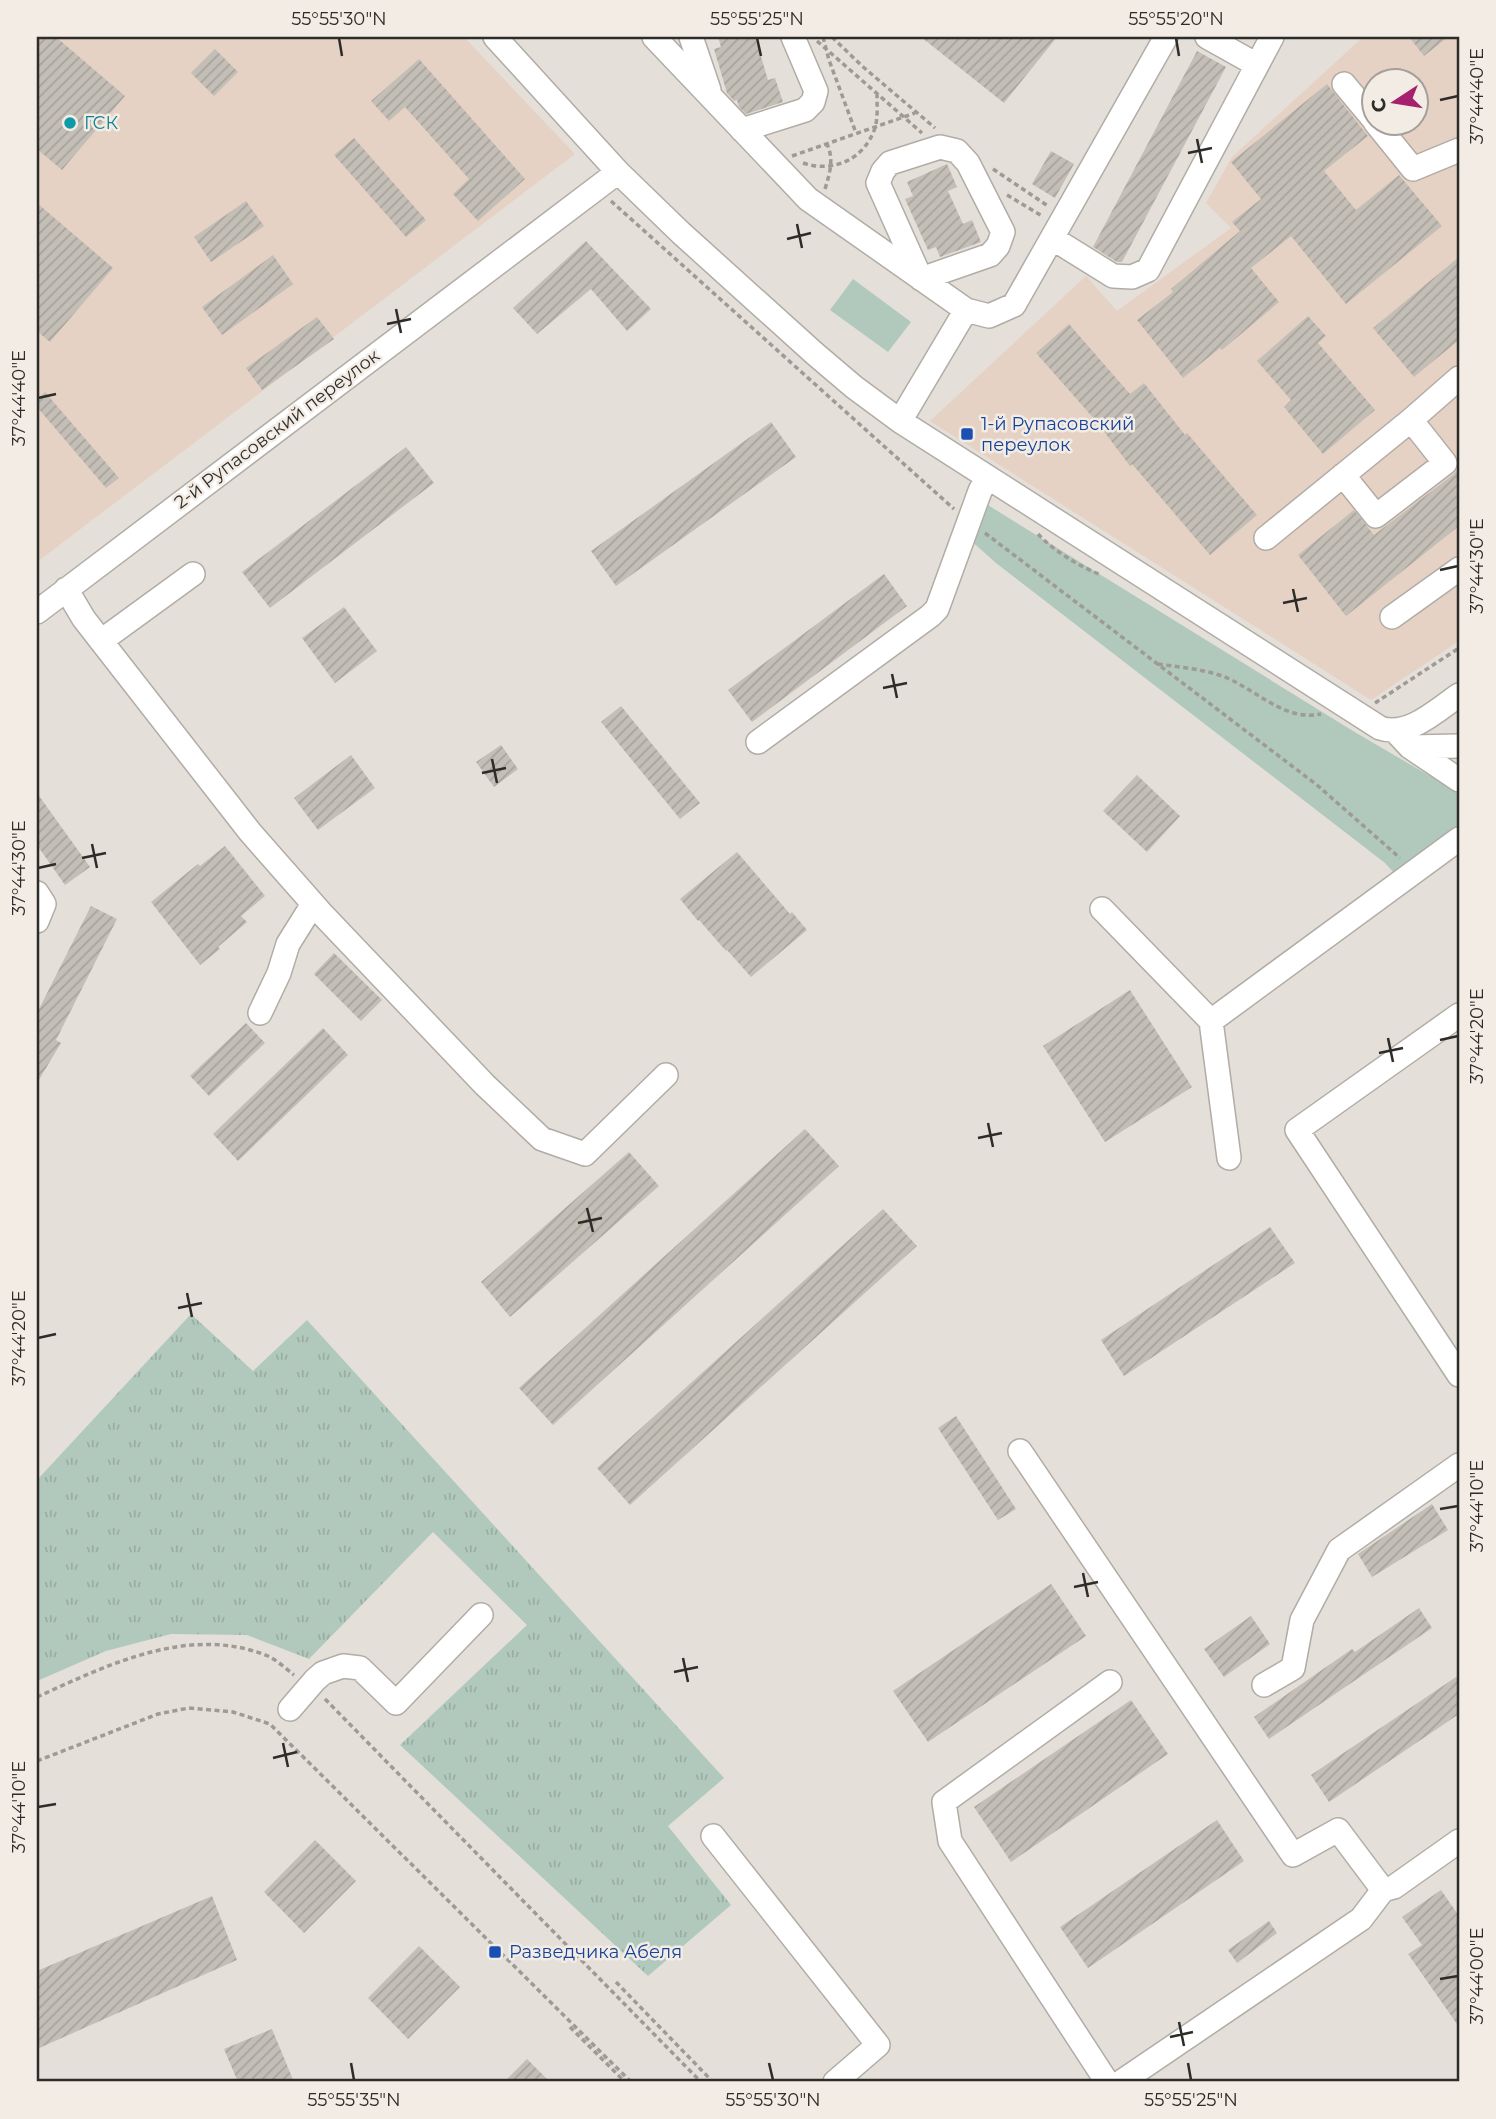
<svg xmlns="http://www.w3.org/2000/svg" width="1496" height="2119" font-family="Montserrat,sans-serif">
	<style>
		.industrial { fill: #e6d2c4; fill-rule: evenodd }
		.grass { fill: url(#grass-tufts) }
		.green { fill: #b1c9bd }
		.building { fill: url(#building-hatch) }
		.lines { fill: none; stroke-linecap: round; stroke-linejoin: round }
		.minor-casing { stroke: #b1aca5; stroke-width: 26 }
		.path { stroke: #9e9a94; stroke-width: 3.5; stroke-dasharray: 5 3.5; stroke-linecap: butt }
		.minor { stroke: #fff; stroke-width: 23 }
		.ticks { fill: none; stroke: #2e2c29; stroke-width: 2.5 }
		.culture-dot { fill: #0f9aa8; stroke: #f2ece5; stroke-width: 2.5 }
		.transit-dot { fill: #1a4fb4; stroke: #f2ece5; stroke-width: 2.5 }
		.labels { text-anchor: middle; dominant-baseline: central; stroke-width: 5; stroke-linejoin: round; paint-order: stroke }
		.culture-label { font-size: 18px; fill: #0d838f; stroke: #f2ece5; text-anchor: start }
		.transit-label { font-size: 18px; fill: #164399; stroke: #f2ece5; text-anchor: start }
		.street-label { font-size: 18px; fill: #2e2c29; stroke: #f2ece5 }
		.neatline { fill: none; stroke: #2e2c29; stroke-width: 2.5 }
		.ticks-label { font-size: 18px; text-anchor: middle; fill: #2e2c29 }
	</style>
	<defs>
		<pattern id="grass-tufts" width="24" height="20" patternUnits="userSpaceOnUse" patternTransform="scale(1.75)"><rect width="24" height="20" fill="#b1c9bd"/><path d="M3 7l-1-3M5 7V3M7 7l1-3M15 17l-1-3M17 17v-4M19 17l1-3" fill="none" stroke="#99ada2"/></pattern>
		<pattern id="building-hatch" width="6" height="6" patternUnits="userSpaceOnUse" patternTransform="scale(1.75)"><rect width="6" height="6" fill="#c3beb6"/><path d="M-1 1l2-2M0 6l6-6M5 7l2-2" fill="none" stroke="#a8a39c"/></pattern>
	</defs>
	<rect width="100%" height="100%" fill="#e4dfd8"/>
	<!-- industrial -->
	<path class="industrial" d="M 37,37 L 464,37 L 575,154 L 37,562 Z
		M 1363,37 L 1459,37 L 1459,641 L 1371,700 L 930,421 L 1086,276 L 1117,311 L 1231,228 L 1206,203 L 1232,157 ZM 1374,80 L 1416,80 L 1416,122 L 1374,122 Z"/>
	<!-- grass -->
	<path class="grass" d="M 191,1314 L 253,1371 L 307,1320 L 724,1778 L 668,1826 L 731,1905 L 648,1976 L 400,1745 L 527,1625 L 433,1532 L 309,1659 L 247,1635 L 171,1634 L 106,1651 L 37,1681 L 37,1480 Z"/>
	<!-- green -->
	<path class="green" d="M 853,279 L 911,322 L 888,352 L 830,310 Z
		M 983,502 L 1353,731 L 1459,793 L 1459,826 L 1395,874 L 1385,863 L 996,563 L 969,539 Z"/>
	<!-- building -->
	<path class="building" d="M 37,37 L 56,37 L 125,96 L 62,170 L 37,149 Z
		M 718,37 L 755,37 L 768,80 L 775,78 L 783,102 L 746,114 L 739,107 L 737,100 L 734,101 L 727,93 L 714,49 L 721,47 Z
		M 921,37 L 1057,37 L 1004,103 Z
		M 1409,37 L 1448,37 L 1424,56 Z
		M 215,49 L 238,72 L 214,96 L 191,73 Z
		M 1197,51 L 1226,67 L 1122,262 L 1117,262 L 1093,247 Z
		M 419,59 L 525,179 L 478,221 L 453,194 L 469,179 L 405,107 L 389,121 L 371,101 Z
		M 1327,84 L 1368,136 L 1324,171 L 1356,210 L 1399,175 L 1442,226 L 1346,304 L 1291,236 L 1251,268 L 1279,302 L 1222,350 L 1220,348 L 1183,378 L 1137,320 L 1173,292 L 1171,289 L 1240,231 L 1232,222 L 1261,199 L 1231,162 Z
		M 354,138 L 426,220 L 406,237 L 334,155 Z
		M 1051,151 L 1074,164 L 1055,198 L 1032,184 Z
		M 947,164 L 957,187 L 948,191 L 963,224 L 972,220 L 981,242 L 940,257 L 936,247 L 928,250 L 905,199 L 913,196 L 907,182 Z
		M 246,201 L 264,226 L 211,262 L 194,237 Z
		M 37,203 L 113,268 L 50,342 L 37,331 Z
		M 586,241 L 651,309 L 627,331 L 591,289 L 537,334 L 513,308 Z
		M 273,255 L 293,284 L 222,335 L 202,307 Z
		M 1459,257 L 1459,340 L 1414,377 L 1373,328 Z
		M 1308,316 L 1326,336 L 1318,343 L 1375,410 L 1323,454 L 1284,407 L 1291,400 L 1257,361 Z
		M 317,317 L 334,339 L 262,390 L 246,368 Z
		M 1069,324 L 1130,394 L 1144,383 L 1185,435 L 1187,433 L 1257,515 L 1210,555 L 1132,464 L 1130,466 L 1096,421 L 1036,353 Z
		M 45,392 L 119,478 L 106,488 L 37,407 L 37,400 Z
		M 771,422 L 796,457 L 616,586 L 591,551 Z
		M 406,447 L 434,483 L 270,608 L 242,572 Z
		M 1459,468 L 1459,526 L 1346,616 L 1298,555 L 1354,510 L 1374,535 L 1454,474 Z
		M 884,574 L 907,606 L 752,722 L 728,690 Z
		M 344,607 L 377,651 L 335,683 L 302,638 Z
		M 621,706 L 700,803 L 680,819 L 601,722 Z
		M 501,745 L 518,769 L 494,787 L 476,762 Z
		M 351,755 L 375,788 L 318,830 L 294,798 Z
		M 1137,775 L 1180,816 L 1147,852 L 1103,811 Z
		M 37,793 L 90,867 L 65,885 L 37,845 Z
		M 225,846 L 265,896 L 241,916 L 247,922 L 218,947 L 220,949 L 200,965 L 151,902 L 198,864 L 200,866 Z
		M 737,852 L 790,914 L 792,912 L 807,930 L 751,977 L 727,950 L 726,951 L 699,920 L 698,921 L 680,899 Z
		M 91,906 L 117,919 L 56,1040 L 61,1043 L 37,1083 L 37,1013 Z
		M 334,953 L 382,1000 L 361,1021 L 314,974 Z
		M 1130,990 L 1192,1087 L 1105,1142 L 1043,1046 Z
		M 246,1023 L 265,1043 L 209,1096 L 190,1076 Z
		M 323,1028 L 348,1055 L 238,1161 L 213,1134 Z
		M 805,1129 L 839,1166 L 553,1425 L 519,1388 Z
		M 629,1152 L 659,1186 L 510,1317 L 481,1282 Z
		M 883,1209 L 917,1246 L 630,1505 L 597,1468 Z
		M 1270,1227 L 1295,1263 L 1124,1376 L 1101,1340 Z
		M 956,1416 L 1016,1509 L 998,1520 L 938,1428 Z
		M 1432,1504 L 1448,1530 L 1372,1577 L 1358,1554 Z
		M 1051,1584 L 1086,1636 L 928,1742 L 893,1691 Z
		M 1419,1608 L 1432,1628 L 1269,1739 L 1254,1717 L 1352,1649 L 1355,1652 Z
		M 1251,1616 L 1270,1644 L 1224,1677 L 1204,1649 Z
		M 1459,1675 L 1459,1714 L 1329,1802 L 1311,1775 Z
		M 1131,1700 L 1168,1754 L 1011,1862 L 974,1807 Z
		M 1217,1820 L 1244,1861 L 1088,1968 L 1060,1927 Z
		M 315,1840 L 356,1881 L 304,1933 L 264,1892 Z
		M 1441,1890 L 1459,1916 L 1459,2027 L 1408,1954 L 1422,1945 L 1402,1917 Z
		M 212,1896 L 237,1960 L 37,2049 L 37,1971 Z
		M 1269,1921 L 1277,1933 L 1237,1963 L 1228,1950 Z
		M 419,1946 L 460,1987 L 408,2039 L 368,1998 Z
		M 272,2029 L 294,2082 L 238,2082 L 224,2049 Z
		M 527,2059 L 550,2082 L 504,2082 Z"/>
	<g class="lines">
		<defs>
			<path id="minor" d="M 495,37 L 618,172 L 681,233 L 814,353 L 854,387 L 900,421 L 1380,728 C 1408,738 1437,710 1459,695
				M 654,37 L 808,199 L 966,310 L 989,316 L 1014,305 L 1166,37
				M 691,37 L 709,90
				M 1207,37 L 1257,65
				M 1344,84 L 1374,120
				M 1375,122 L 1413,169 L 1459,150
				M 742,130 L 805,110 L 813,102 L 816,91 L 793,37
				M 940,147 L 957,151 L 968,163 L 1003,232 L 998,246 L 990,255 L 921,279 L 878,183 L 883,171 L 890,163 Z
				M 1052,238 L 1113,276 L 1132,277 L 1148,270 L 1272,37
				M 900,421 L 966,310
				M 1343,475 L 1376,516 L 1445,463 L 1411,420
				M 1266,538 L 1411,420 L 1459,378
				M 66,589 L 84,619 L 250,832 L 323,915 L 485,1085 L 542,1139 L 585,1154 L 666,1075
				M 37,612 L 618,172
				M 1392,617 L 1459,569
				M 101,641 L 193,574
				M 1395,731 L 1410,747 L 1459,780
				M 758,742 L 930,616 L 937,609 L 980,491 L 987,478
				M 1410,747 L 1459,746
				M 37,893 L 44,904 L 37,921
				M 1102,909 L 1211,1021
				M 260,1013 L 279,973 L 288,944 L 313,904
				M 1459,1015 L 1297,1130 L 1459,1375
				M 1229,1158 L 1211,1021 L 1459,839
				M 1020,1451 L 1293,1855 L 1338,1830 L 1383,1890 L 1394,1887 L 1459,1841
				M 1264,1685 L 1293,1668 L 1302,1620 L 1339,1550 L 1459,1465
				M 290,1709 L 315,1680 L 323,1673 L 343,1666 L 360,1668 L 396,1703 L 481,1615
				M 713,1836 L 878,2045 L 835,2082
				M 1107,2082 L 950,1841 L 944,1802 L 1110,1682
				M 1121,2082 L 1361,1919 L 1383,1890"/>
		</defs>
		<!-- minor casing -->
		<use href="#minor" class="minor-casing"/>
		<!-- path -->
		<path class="path" d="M 823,37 L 829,60 L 856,133
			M 832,37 L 862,66 L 935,128
			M 817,41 L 922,133
			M 792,156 L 915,113
			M 803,163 C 833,173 864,160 875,128 C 878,118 877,105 877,95
			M 993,169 L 1048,206
			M 825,189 C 830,173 834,159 827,144
			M 1007,195 L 1042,216
			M 611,201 L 954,509
			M 985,533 L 1317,785 L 1400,858
			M 1038,534 C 1055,552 1079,566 1101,575
			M 1158,664 C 1179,667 1202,669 1222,676 C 1255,688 1284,722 1321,714
			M 1375,703 L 1459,648
			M 37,1697 C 108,1665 189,1624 268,1656 C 277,1660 286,1669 294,1675
			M 325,1699 L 701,2082
			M 37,1761 L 158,1714 L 189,1708 L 233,1712 L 270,1724 L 631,2082
			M 616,1982 L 713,2082
			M 570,2027 L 625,2082"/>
		<!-- minor -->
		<use href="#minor" class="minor"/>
	</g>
	<!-- ticks -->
	<path class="ticks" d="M 339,38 L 342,56M 757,38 L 761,56M 1176,38 L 1179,56M 1440,100 L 1458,96M 1197,139 L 1202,163M 1188,153 L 1212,148M 797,224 L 802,248M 787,239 L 811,233M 396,309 L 401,333M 387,324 L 411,319M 38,398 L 56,394M 1440,570 L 1458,566M 1293,589 L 1298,612M 1283,603 L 1307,598M 892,674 L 897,698M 883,688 L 907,683M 492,759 L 497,783M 482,773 L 506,768M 92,844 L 97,868M 82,858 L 106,853M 38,868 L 56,864M 1388,1038 L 1393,1062M 1440,1040 L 1458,1036M 1379,1053 L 1403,1048M 988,1123 L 993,1147M 978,1138 L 1002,1133M 587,1208 L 593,1232M 578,1223 L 602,1218M 187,1293 L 192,1317M 178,1308 L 202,1303M 38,1338 L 56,1334M 1440,1509 L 1458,1506M 1083,1573 L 1088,1597M 1074,1587 L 1098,1582M 683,1658 L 688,1682M 674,1672 L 698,1667M 283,1743 L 288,1767M 273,1758 L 297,1752M 38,1807 L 56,1804M 1440,1979 L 1458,1976M 1179,2022 L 1184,2046M 1170,2037 L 1193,2032M 351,2063 L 354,2080M 769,2063 L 773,2080M 1188,2063 L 1191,2080"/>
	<!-- markers -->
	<circle class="culture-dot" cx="70" cy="123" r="7"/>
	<g class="transit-dot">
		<rect x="960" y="427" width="14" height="14" rx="3.5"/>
		<rect x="488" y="1945" width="14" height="14" rx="3.5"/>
	</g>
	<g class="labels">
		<!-- culture labels -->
		<g class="culture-label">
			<text x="84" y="123">ГСК</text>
		</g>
		<!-- transit labels -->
		<g class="transit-label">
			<text x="981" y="424">1-й Рупасовский<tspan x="981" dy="21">переулок</tspan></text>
			<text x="509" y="1952">Разведчика Абеля</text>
		</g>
		<!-- street labels -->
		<g class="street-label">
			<text transform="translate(277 429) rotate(-37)">2-й Рупасовский переулок</text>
		</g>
	</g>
	<!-- border -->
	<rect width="1496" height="2119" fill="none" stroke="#f2ece5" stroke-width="77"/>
	<!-- north arrow -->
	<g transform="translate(1395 102) rotate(258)"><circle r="33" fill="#f2ece5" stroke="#a49f9a" stroke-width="2"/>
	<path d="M0-5L12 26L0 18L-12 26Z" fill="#a5216d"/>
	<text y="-10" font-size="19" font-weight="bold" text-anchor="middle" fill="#2e2c29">С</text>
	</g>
	<rect x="38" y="38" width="1420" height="2042" class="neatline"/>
	<g class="ticks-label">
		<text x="339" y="25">55°55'30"N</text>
		<text x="757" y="25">55°55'25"N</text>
		<text x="1176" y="25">55°55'20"N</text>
		<text transform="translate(1477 96) rotate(-90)" y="6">37°44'40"E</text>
		<text transform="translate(19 398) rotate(-90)" y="6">37°44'40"E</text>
		<text transform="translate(1477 566) rotate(-90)" y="6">37°44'30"E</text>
		<text transform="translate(19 868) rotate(-90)" y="6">37°44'30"E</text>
		<text transform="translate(1477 1036) rotate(-90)" y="6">37°44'20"E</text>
		<text transform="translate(19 1338) rotate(-90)" y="6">37°44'20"E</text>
		<text transform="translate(1477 1506) rotate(-90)" y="6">37°44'10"E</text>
		<text transform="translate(19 1807) rotate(-90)" y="6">37°44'10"E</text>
		<text transform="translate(1477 1976) rotate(-90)" y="6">37°44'00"E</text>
		<text x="354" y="2106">55°55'35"N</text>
		<text x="773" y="2106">55°55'30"N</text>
		<text x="1191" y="2106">55°55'25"N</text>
	</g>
</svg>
